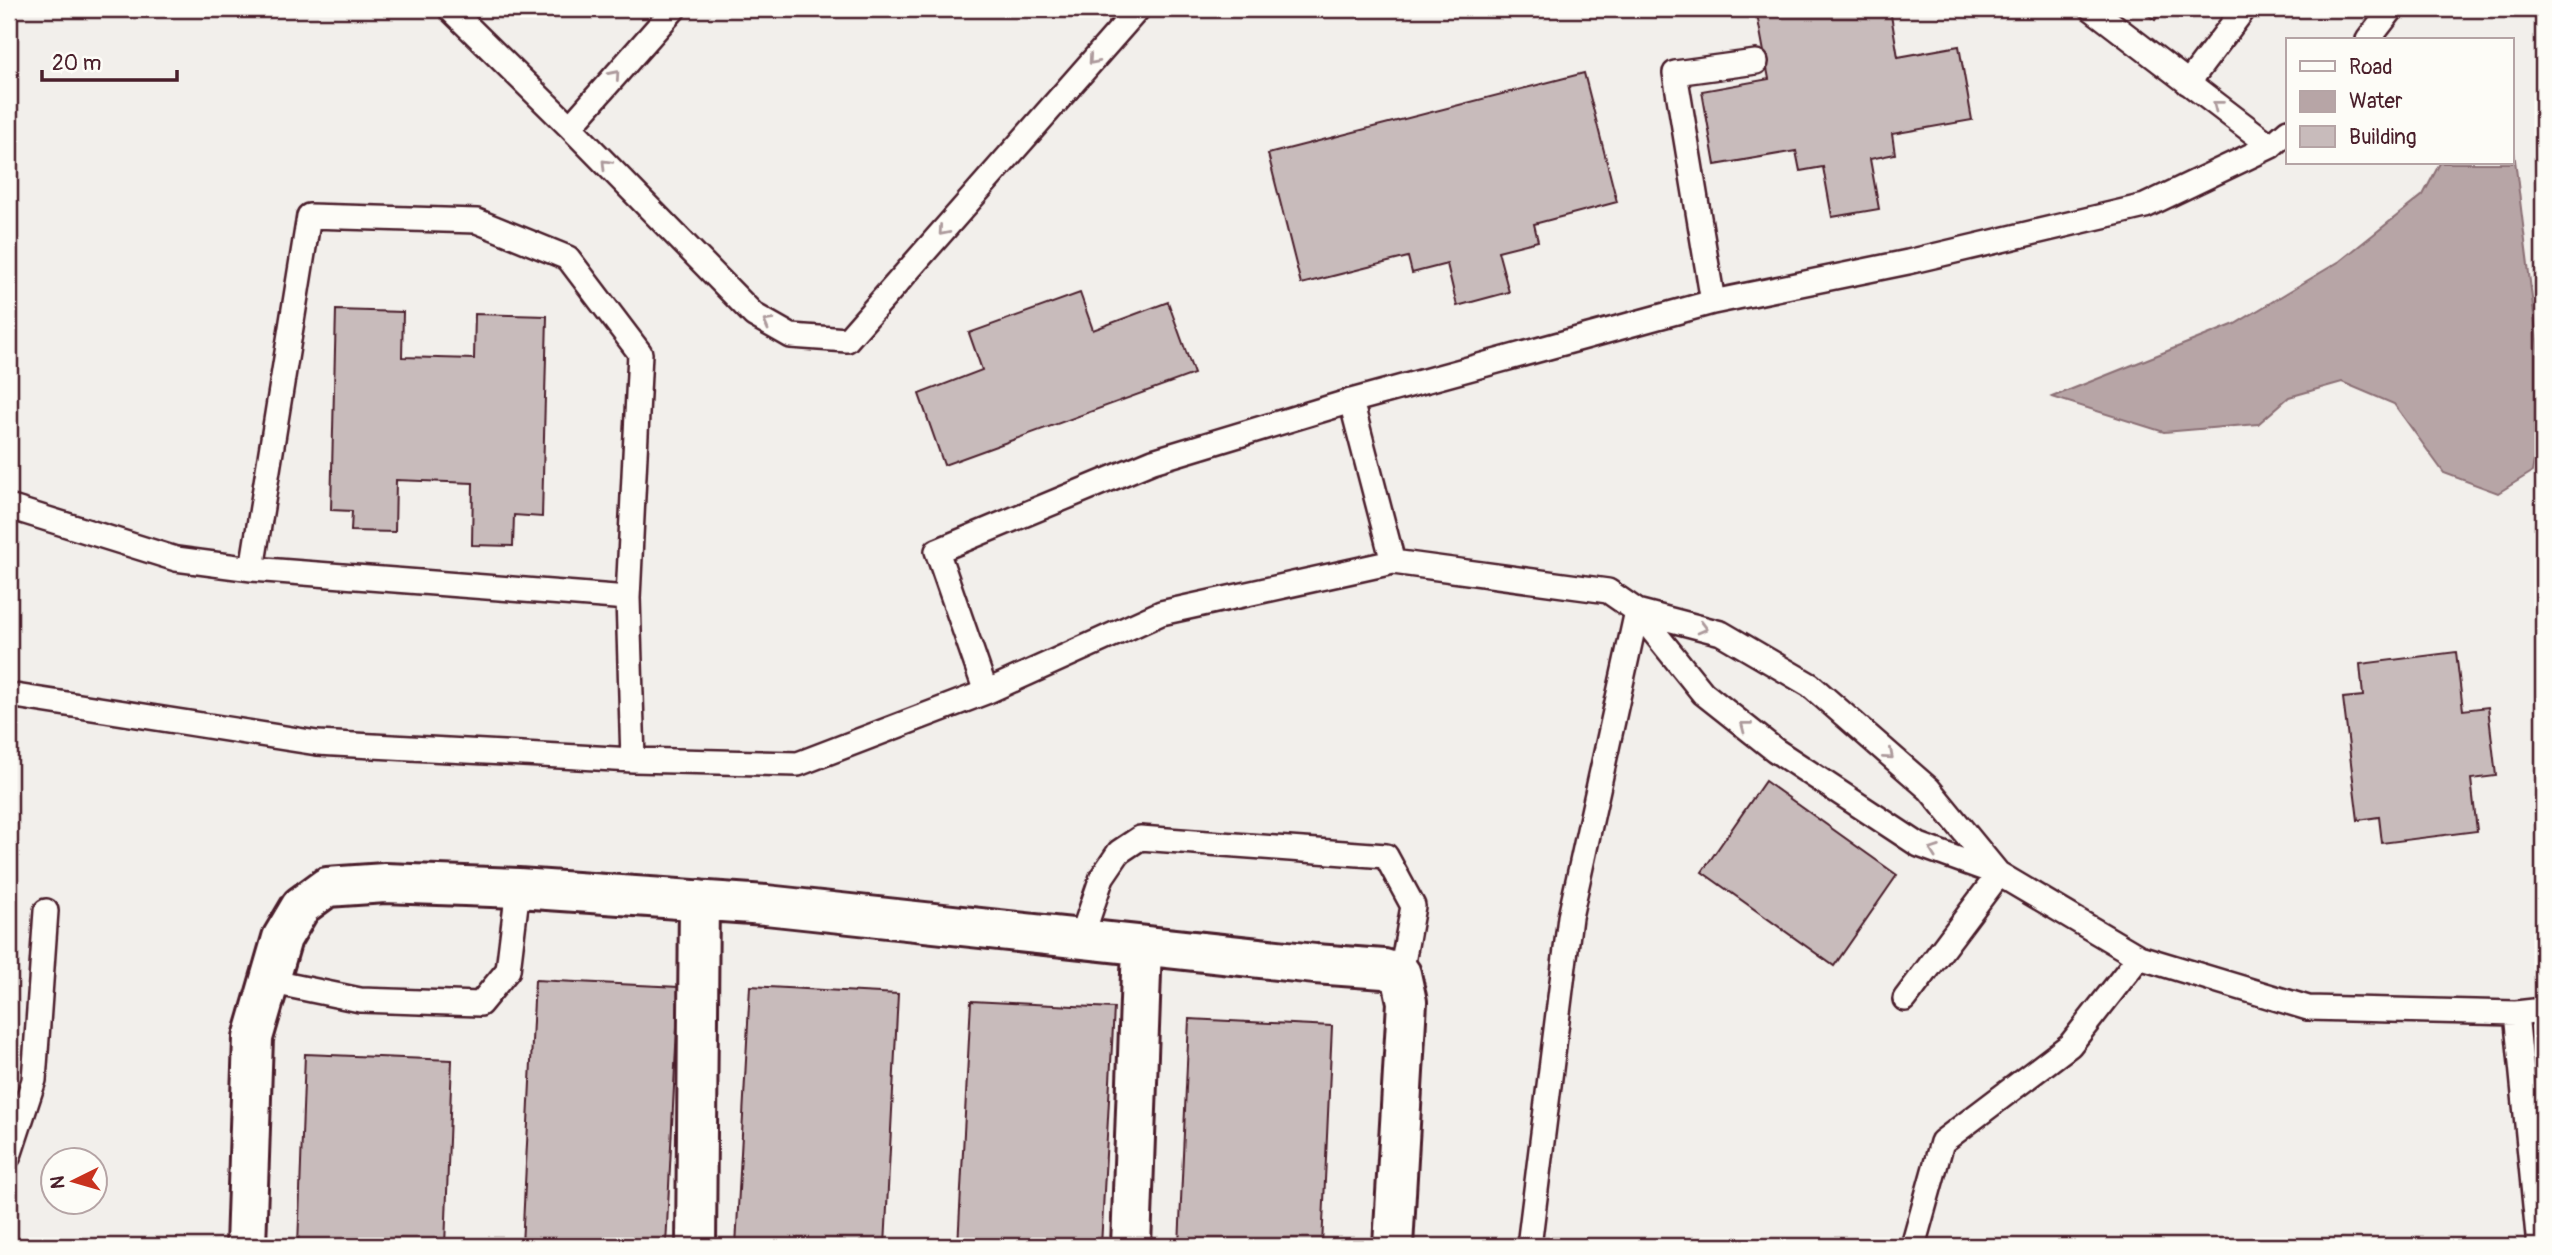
<svg xmlns="http://www.w3.org/2000/svg" width="2552" height="1255" font-family="Pangolin,sans-serif">
	<style>
		.water { fill: #b7a5a6; stroke: #8b6f75; stroke-width: 2 }
		.building { fill: #c8bbbb; stroke: #4a1f2b; stroke-width: 2 }
		.lines { fill: none; stroke-linecap: round; stroke-linejoin: round }
		.lane-casing { stroke: #4a1f2b; stroke-width: 28 }
		.street-casing { stroke: #4a1f2b; stroke-width: 44 }
		.lane { stroke: #fdfcf7; stroke-width: 23 }
		.street { stroke: #fdfcf7; stroke-width: 38 }
		.oneway { stroke: #ac999b }
	</style>
	<rect width="100%" height="100%" fill="#f2efeb"/>
	<filter id="ink" filterUnits="userSpaceOnUse"><feTurbulence type="fractalNoise" baseFrequency=".0143" numOctaves="2"/><feDisplacementMap in="SourceGraphic" scale="14" xChannelSelector="R" yChannelSelector="G"/><feConvolveMatrix kernelMatrix="1 2 1 2 8 2 1 2 1" color-interpolation-filters="sRGB"/></filter>
	<g filter="url(#ink)">
		<!-- water -->
		<path class="water" d="M 2512,135 L 2543,388 L 2543,415 L 2532,472 L 2498,493 L 2444,473 L 2394,404 L 2342,382 L 2289,397 L 2258,424 L 2164,432 L 2052,397 L 2235,324 L 2340,261 L 2423,195 L 2440,163 L 2512,163 Z"/>
		<!-- building -->
		<path class="building" d="M 1756,9 L 1890,9 L 1898,57 L 1959,46 L 1972,120 L 1892,134 L 1895,154 L 1870,159 L 1879,209 L 1832,217 L 1823,167 L 1800,171 L 1796,151 L 1715,165 L 1702,91 L 1769,79 Z
			M 2140,9 L 2163,9 L 2155,20 Z
			M 1584,73 L 1617,202 L 1534,224 L 1538,241 L 1498,251 L 1509,292 L 1457,306 L 1447,264 L 1412,273 L 1408,257 L 1301,284 L 1268,154 Z
			M 1080,293 L 1093,330 L 1168,302 L 1194,374 L 944,465 L 919,394 L 982,370 L 969,333 Z
			M 336,310 L 403,312 L 402,357 L 474,359 L 475,314 L 547,316 L 542,517 L 514,515 L 513,546 L 472,545 L 473,483 L 396,480 L 395,532 L 351,531 L 352,511 L 331,510 Z
			M 2456,652 L 2463,710 L 2488,707 L 2496,776 L 2471,779 L 2477,831 L 2382,843 L 2379,817 L 2358,820 L 2343,698 L 2363,696 L 2360,664 Z
			M 1765,781 L 1897,875 L 1834,966 L 1702,872 Z
			M 535,980 L 679,987 L 666,1246 L 522,1246 Z
			M 750,986 L 898,994 L 885,1246 L 736,1246 Z
			M 971,1001 L 1114,1008 L 1101,1246 L 958,1246 Z
			M 1189,1019 L 1332,1026 L 1322,1246 L 1179,1246 Z
			M 305,1054 L 452,1060 L 445,1246 L 298,1246 Z"/>
		<g class="lines">
			<defs>
				<path id="lane" d="M 450,9 L 570,127 L 754,315 L 791,336 L 847,340 L 1138,9
					M 2092,9 L 2271,146
					M 2368,40 L 2392,9
					M 2188,83 L 2244,9
					M 570,127 L 674,9
					M 1713,302 L 1675,73 L 1756,62
					M 1351,401 L 1393,562
					M 9,507 L 176,559 L 252,569 L 628,598 L 640,353 L 568,258 L 477,221 L 309,216 L 252,569
					M 628,598 L 633,760
					M 1637,611 L 1721,633 L 1810,685 L 1929,789 L 1997,872
					M 986,692 L 937,551 L 1153,461 L 1351,401 L 1713,302 L 1908,262 L 2145,206 L 2271,146 L 2288,131
					M 9,695 L 317,743 L 633,760 L 798,764 L 986,692 L 1161,613 L 1393,562 L 1608,591 L 1637,611 L 1703,693 L 1775,750 L 1919,845 L 1999,874 L 2139,957 L 2308,1008 L 2516,1013 L 2543,1010
					M 1081,939 L 1102,877 L 1119,852 L 1140,838 L 1386,856 L 1413,906 L 1401,974
					M 268,981 L 360,1000 L 480,1004 L 508,970 L 518,888
					M 1905,999 L 1999,874
					M 2516,1013 L 2539,1246
					M 9,1156 L 34,1080 L 46,911
					M 1529,1246 L 1570,917 L 1637,611
					M 1913,1246 L 1942,1142 L 2070,1045 L 2139,957"/>
				<path id="street" d="M 246,1246 L 253,1038 L 282,938 L 301,906 L 327,887 L 385,883 L 518,888 L 766,905 L 1315,964 L 1384,969 L 1401,974 L 1407,1002 L 1393,1246
					M 696,1246 L 699,900
					M 1131,1246 L 1142,946"/>
			</defs>
			<!-- lane casing -->
			<use href="#lane" class="lane-casing"/>
			<!-- street casing -->
			<use href="#street" class="street-casing"/>
			<!-- lane -->
			<use href="#lane" class="lane"/>
			<!-- street -->
			<use href="#street" class="street"/>
		</g>
		<!-- one-way arrows -->
		<defs><path id="oneway-chevron" d="M-2-3.5L2.5 0L-2 3.5" fill="none" stroke-width="1.6" stroke-linecap="round" stroke-linejoin="round" transform="scale(1.75)"/></defs>
		<g class="oneway">
			<use href="#oneway-chevron" transform="translate(1093 60) rotate(131)"/>
			<use href="#oneway-chevron" transform="translate(615 75) rotate(-49)"/>
			<use href="#oneway-chevron" transform="translate(2217 105) rotate(-142)"/>
			<use href="#oneway-chevron" transform="translate(606 164) rotate(-134)"/>
			<use href="#oneway-chevron" transform="translate(943 231) rotate(131)"/>
			<use href="#oneway-chevron" transform="translate(768 323) rotate(-151)"/>
			<use href="#oneway-chevron" transform="translate(1703 628) rotate(15)"/>
			<use href="#oneway-chevron" transform="translate(1745 726) rotate(-142)"/>
			<use href="#oneway-chevron" transform="translate(1889 755) rotate(41)"/>
			<use href="#oneway-chevron" transform="translate(1934 851) rotate(-160)"/>
		</g>
	</g>
	<!-- margin -->
	<rect width="2552" height="1255" fill="none" stroke="#fdfcf7" stroke-width="35"/>
	<rect x="18" y="18" width="2517" height="1220" fill="none" stroke="#4a1f2b" stroke-width="2.5" filter="url(#ink)"/>
	<!-- legend -->
	<rect x="2286" y="38" width="228" height="126" fill="#fdfcf7" stroke="#b5a4a5" stroke-width="2"/>
	<rect x="2300" y="61" width="35" height="10" fill="#fdfcf7" stroke="#b5a4a5" stroke-width="2"/>
	<text x="2349" y="74" font-size="21" fill="#4a1f2b">Road</text>
	<rect x="2300" y="91" width="35" height="21" fill="#b7a5a6" stroke="#b5a4a5" stroke-width="2"/>
	<text x="2349" y="108" font-size="21" fill="#4a1f2b">Water</text>
	<rect x="2300" y="126" width="35" height="21" fill="#c8bbbb" stroke="#b5a4a5" stroke-width="2"/>
	<text x="2349" y="144" font-size="21" fill="#4a1f2b">Building</text>
	<!-- north arrow -->
	<g transform="translate(74 1181) rotate(265)"><circle r="33" fill="#fdfcf7" stroke="#b5a4a5" stroke-width="2"/>
	<path d="M0-5L12 26L0 18L-12 26Z" fill="#c8321e"/>
	<text y="-10" font-size="19" font-weight="bold" text-anchor="middle" fill="#4a1f2b">N</text>
	</g>
	<!-- scale -->
	<path d="M42 70v10h135v-10" fill="none" stroke="#4a1f2b" stroke-width="3.5"/>
	<text x="52" y="70" font-size="21" fill="#4a1f2b" stroke="#fdfcf7" stroke-width="5" paint-order="stroke">20 m</text>
</svg>
